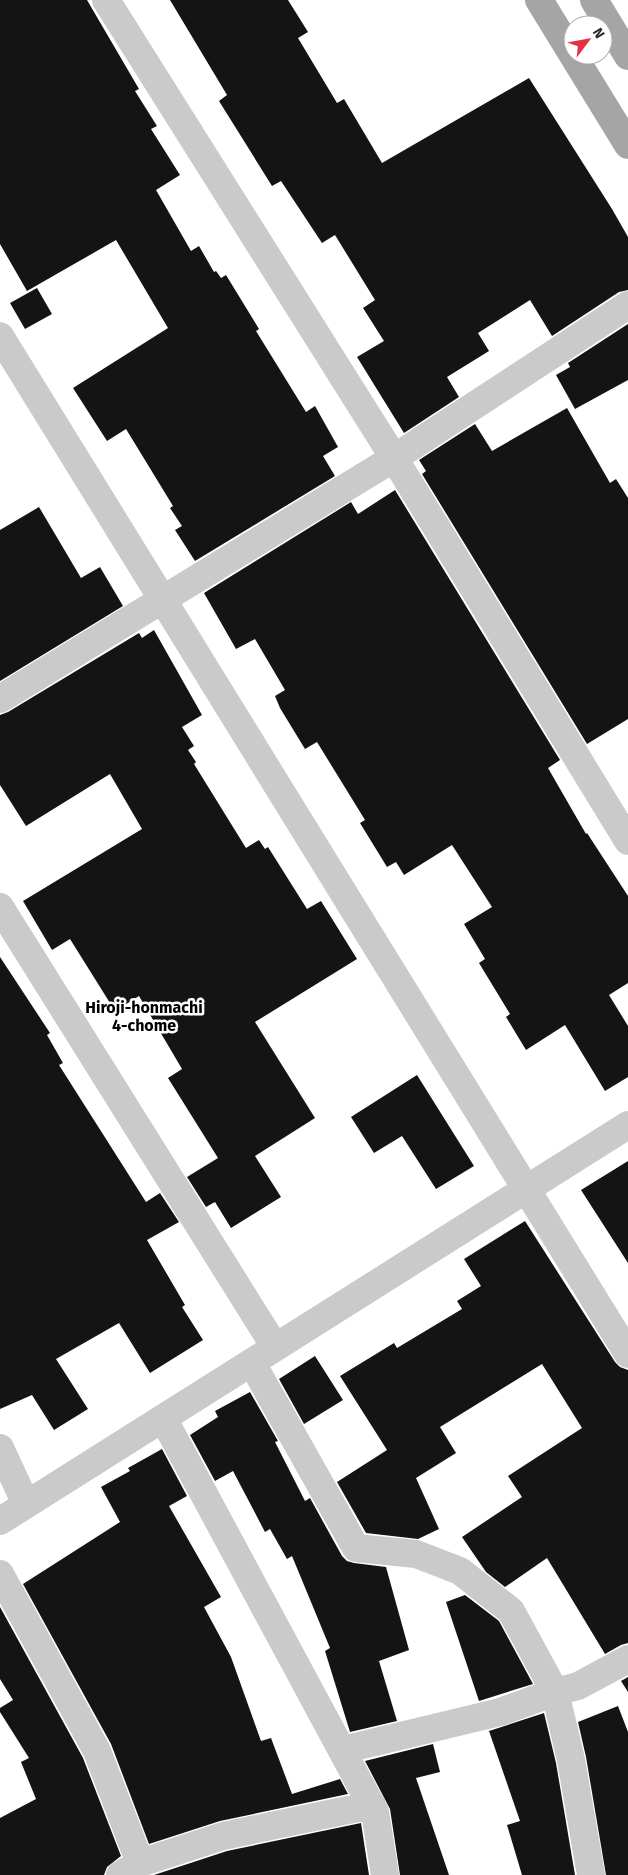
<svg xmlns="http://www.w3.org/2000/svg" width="628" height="1875" font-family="'Fira Sans',sans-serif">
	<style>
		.building { fill: #141414 }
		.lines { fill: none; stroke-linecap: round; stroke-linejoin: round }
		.minor { stroke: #cacaca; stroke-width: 28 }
		.major { stroke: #a5a5a5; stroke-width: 28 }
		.labels { text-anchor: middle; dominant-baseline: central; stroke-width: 5; stroke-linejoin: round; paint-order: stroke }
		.neighbourhood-label { font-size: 16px; font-weight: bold; fill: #000; stroke: #fff }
	</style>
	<rect width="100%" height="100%" fill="#fff"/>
	<!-- building -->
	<path class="building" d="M 0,0 L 87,0 L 139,89 L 135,91 L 157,126 L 151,129 L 180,175 L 156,190 L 191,251 L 199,246 L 214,272 L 216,271 L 221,278 L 226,275 L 259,329 L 256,331 L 306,412 L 315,406 L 338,447 L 323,456 L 335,476 L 195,561 L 175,530 L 182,526 L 170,508 L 173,506 L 126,429 L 107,441 L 73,388 L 168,328 L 116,240 L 27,291 L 0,244 Z
		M 170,0 L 288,0 L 308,32 L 298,38 L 337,103 L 344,99 L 382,163 L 529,78 L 612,209 L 628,237 L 628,290 L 619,292 L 552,336 L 530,300 L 478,333 L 489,351 L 447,377 L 459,397 L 404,433 L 357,357 L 384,341 L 363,308 L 375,300 L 335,235 L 322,243 L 281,181 L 272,186 L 219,101 L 227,95 Z
		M 37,288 L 52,314 L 25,329 L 10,303 Z
		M 628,324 L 628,380 L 575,409 L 556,375 L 570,367 L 568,363 Z
		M 567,408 L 610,483 L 616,479 L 628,498 L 628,719 L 587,744 L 422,474 L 426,471 L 419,460 L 475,424 L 492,451 Z
		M 395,490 L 560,760 L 548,768 L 586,834 L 587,833 L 628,896 L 628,983 L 609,995 L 628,1026 L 628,1077 L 605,1091 L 565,1025 L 526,1050 L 506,1017 L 510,1014 L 479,963 L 485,959 L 464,924 L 492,907 L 452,845 L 404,875 L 396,862 L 387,867 L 360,823 L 365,820 L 317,742 L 305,749 L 280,708 L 275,696 L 285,690 L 255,639 L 236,649 L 204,593 L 351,502 L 358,514 Z
		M 39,507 L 81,578 L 100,567 L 123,606 L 0,681 L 0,530 Z
		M 154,630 L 202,715 L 182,727 L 194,746 L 188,750 L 196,762 L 194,764 L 246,848 L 259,840 L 265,849 L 268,847 L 307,909 L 321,901 L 357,959 L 255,1022 L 315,1118 L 255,1156 L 281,1197 L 231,1228 L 215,1202 L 206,1207 L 187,1177 L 218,1158 L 168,1078 L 182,1069 L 139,996 L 115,1011 L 70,939 L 52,950 L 23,901 L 142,829 L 110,774 L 26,826 L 0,785 L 0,715 L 8,712 L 139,633 L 142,638 Z
		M 0,957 L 50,1033 L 47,1035 L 63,1063 L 59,1065 L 146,1202 L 160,1193 L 179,1222 L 147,1240 L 185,1305 L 182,1307 L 203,1340 L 150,1373 L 119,1323 L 56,1359 L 88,1409 L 54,1430 L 32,1395 L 0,1409 Z
		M 417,1075 L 474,1166 L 436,1189 L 402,1136 L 374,1153 L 351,1117 Z
		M 628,1161 L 628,1263 L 581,1190 Z
		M 525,1221 L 615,1362 L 620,1367 L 628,1370 L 628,1643 L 621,1645 L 605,1654 L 547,1558 L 505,1587 L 486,1572 L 462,1537 L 522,1497 L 508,1476 L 582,1428 L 542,1364 L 440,1427 L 456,1453 L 416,1478 L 439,1529 L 418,1539 L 366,1533 L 337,1482 L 387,1450 L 340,1376 L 394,1343 L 397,1348 L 462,1309 L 457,1301 L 481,1286 L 464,1259 Z
		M 315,1356 L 343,1400 L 304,1424 L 279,1379 Z
		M 250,1392 L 278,1441 L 275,1442 L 305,1501 L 310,1498 L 342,1556 L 347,1561 L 354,1563 L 386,1567 L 409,1650 L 379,1661 L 397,1721 L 350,1732 L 325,1651 L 330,1648 L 292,1556 L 287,1559 L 270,1529 L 265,1532 L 233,1471 L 215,1481 L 190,1435 L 218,1417 L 215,1411 Z
		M 162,1449 L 187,1496 L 169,1506 L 221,1597 L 204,1607 L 231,1657 L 261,1741 L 271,1738 L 292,1794 L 340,1779 L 348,1794 L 220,1821 L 149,1844 L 111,1744 L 23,1584 L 120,1522 L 101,1487 L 130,1471 L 128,1468 Z
		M 465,1595 L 499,1621 L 533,1684 L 479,1701 L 446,1602 Z
		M 0,1607 L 83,1758 L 121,1856 L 107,1867 L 104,1875 L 0,1875 L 0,1818 L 36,1799 L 21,1762 L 29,1758 L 0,1712 L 0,1708 L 13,1700 L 0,1679 Z
		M 628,1677 L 628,1692 L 621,1681 Z
		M 618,1706 L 628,1732 L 628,1875 L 606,1875 L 586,1757 L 578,1722 Z
		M 544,1713 L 556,1763 L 575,1875 L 522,1875 L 507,1825 L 520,1821 L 489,1731 Z
		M 433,1744 L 440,1772 L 416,1778 L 449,1875 L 400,1875 L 390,1809 L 365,1761 Z
		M 361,1823 L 369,1875 L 154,1875 L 227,1851 Z"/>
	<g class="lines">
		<!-- minor -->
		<path class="minor" d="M 106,0 L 394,458 L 628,841
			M 0,336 L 628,1354
			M 0,699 L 394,458 L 628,305
			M 0,907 L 275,1347
			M 252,1363 L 356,1548 L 416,1554 L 460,1571 L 511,1611 L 555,1692 L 571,1760 L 591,1875
			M 163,1418 L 375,1812 L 385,1875
			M 0,1448 L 26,1504
			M 0,1521 L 628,1125
			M 0,1574 L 97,1751 L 140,1863
			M 342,1750 L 500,1712 L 555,1692 L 578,1686 L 628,1659
			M 120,1875 L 140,1863 L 223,1836 L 372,1805"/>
		<!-- major -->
		<path class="major" d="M 539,0 L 628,145
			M 594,0 L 628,56"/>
	</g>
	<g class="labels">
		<!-- neighbourhood labels -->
		<g class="neighbourhood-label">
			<text x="144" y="1007">Hiroji-honmachi<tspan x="144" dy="18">4-chome</tspan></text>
		</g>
	</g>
	<!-- north arrow -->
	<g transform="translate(588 40) rotate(58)"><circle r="24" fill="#ffffff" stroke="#ababab"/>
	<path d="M0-4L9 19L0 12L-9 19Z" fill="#e23241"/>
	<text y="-8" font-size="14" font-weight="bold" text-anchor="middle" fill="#2d2d2d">N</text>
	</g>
</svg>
